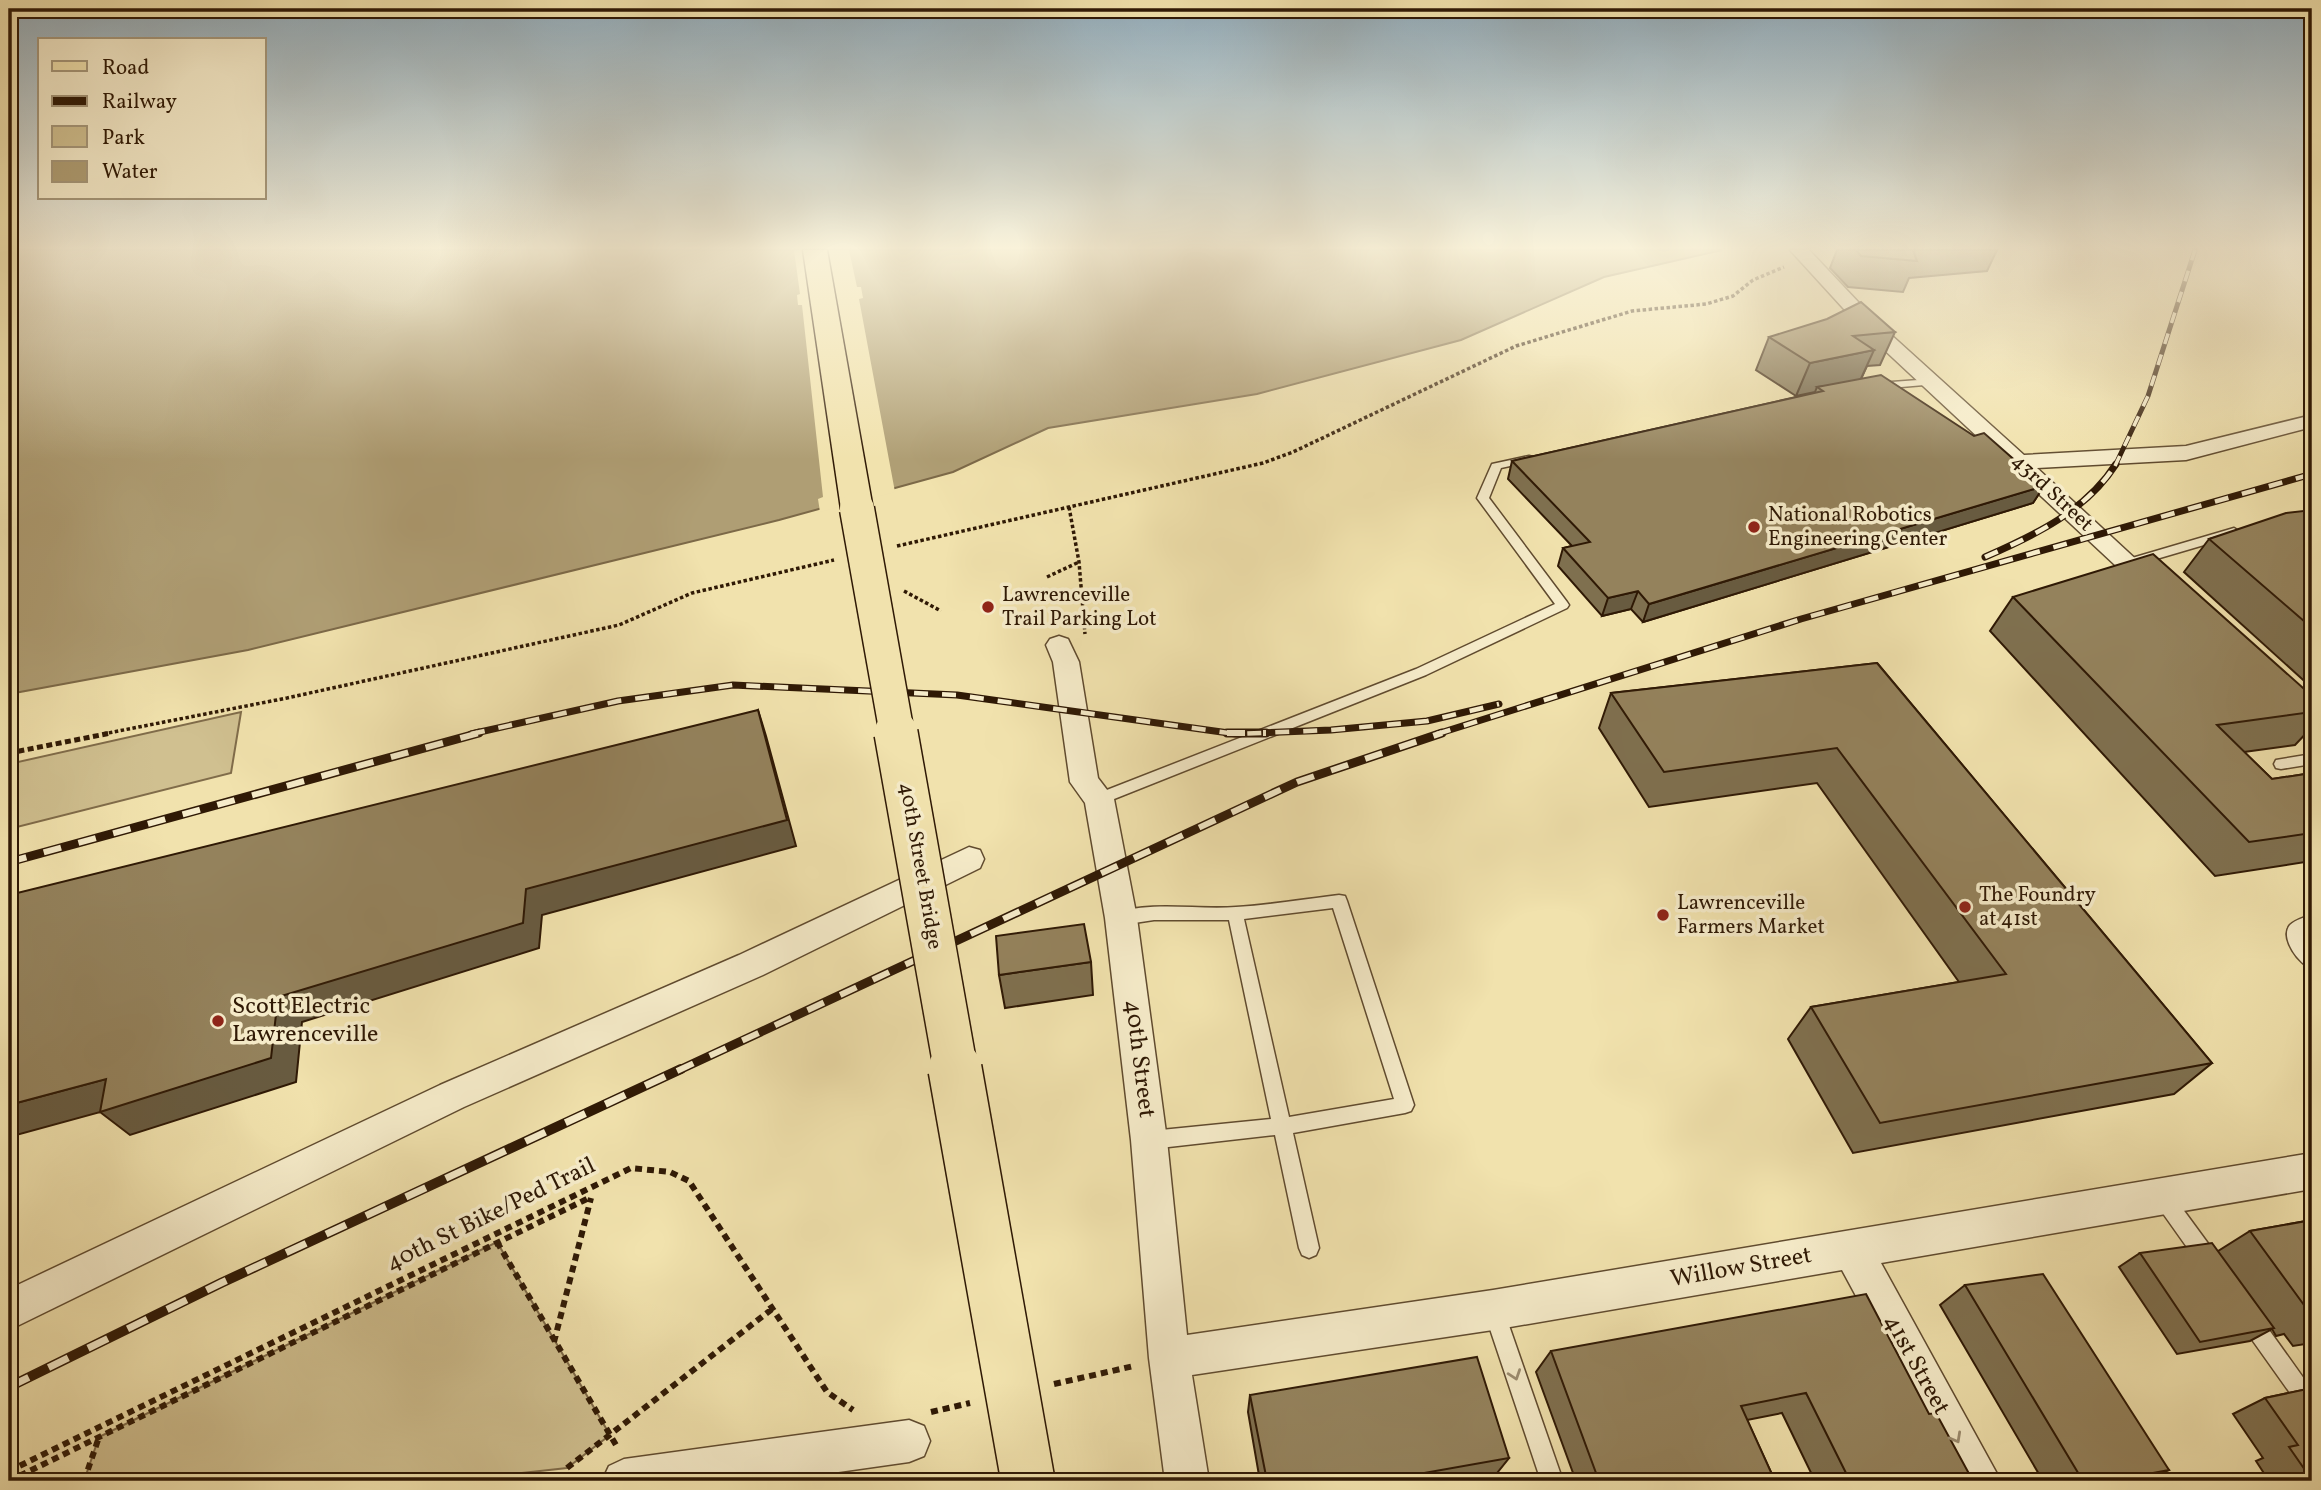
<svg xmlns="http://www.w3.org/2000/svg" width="2321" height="1490" font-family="Vollkorn,serif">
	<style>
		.green { fill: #d0c090; stroke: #806c4a; stroke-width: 2 }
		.water { fill: #af9e74; stroke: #7c6948; stroke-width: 2 }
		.pier { fill: #f1e2ad }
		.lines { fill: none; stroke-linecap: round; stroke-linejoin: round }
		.lane-casing { stroke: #604b2f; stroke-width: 3 }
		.street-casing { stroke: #604b2f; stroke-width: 3 }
		.primary-casing { stroke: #2f1905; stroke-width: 3 }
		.path-far2 { stroke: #2f1905; stroke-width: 3.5; stroke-dasharray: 3.5 2.5; stroke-linecap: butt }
		.path-far1 { stroke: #2f1905; stroke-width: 5; stroke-dasharray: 6 3.5; stroke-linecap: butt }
		.path { stroke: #2f1905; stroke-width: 6; stroke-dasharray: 7 5; stroke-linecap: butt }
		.lane { fill: #f6ecca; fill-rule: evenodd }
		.street { fill: #f6ecca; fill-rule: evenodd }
		.primary { fill: #f1e2ad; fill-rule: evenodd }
		.rail-far3-casing { stroke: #2f1905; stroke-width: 5 }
		.rail-far2-casing { stroke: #2f1905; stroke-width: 7 }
		.rail-far1-casing { stroke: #2f1905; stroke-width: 9 }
		.rail-casing { stroke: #2f1905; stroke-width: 10 }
		.rail-far3 { stroke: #f6ecca; stroke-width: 3.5; stroke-dasharray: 11; stroke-linecap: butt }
		.rail-far2 { stroke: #f6ecca; stroke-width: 4.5; stroke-dasharray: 14; stroke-linecap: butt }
		.rail-far1 { stroke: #f6ecca; stroke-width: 6; stroke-dasharray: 18; stroke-linecap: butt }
		.rail { stroke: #f6ecca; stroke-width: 7; stroke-dasharray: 22; stroke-linecap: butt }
		.primary-bridge-far2-casing { stroke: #2f1905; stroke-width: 37; stroke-linecap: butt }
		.primary-bridge-far1-casing { stroke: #2f1905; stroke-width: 46; stroke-linecap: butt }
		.primary-bridge-casing { stroke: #2f1905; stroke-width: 56; stroke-linecap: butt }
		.primary-bridge-far2 { stroke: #f1e2ad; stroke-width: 34 }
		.primary-bridge-far1 { stroke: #f1e2ad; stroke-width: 43 }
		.primary-bridge { stroke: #f1e2ad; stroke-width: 53 }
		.wall { fill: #7f704f; stroke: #2f1905; stroke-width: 2 }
		.shaded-wall { fill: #685b40; stroke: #2f1905; stroke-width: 2 }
		.building { fill: #94825c; stroke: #2f1905; stroke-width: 2 }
		.oneway { stroke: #9c8d71 }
		.poi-dot { fill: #8f2418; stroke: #f6ecca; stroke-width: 2.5 }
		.labels { text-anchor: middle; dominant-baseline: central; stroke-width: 7; stroke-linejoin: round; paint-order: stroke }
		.street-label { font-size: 21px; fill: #2f1905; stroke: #f6ecca }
		.poi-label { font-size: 21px; fill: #2f1905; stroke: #f6ecca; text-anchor: start }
		.near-poi-label { font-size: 24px; fill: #2f1905; stroke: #f6ecca; text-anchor: start }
		.near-street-label { font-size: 24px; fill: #2f1905; stroke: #f6ecca }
	</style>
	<rect width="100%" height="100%" fill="#f1e2ad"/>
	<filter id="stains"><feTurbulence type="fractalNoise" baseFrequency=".00286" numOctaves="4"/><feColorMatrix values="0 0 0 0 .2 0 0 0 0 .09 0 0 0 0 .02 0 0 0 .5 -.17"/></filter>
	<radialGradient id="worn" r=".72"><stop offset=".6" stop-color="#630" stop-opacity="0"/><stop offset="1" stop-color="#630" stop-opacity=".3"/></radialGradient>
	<!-- green -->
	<path class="green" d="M 241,712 L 231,773 L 9,829 L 9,764 Z
		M 497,1242 L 610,1435 L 567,1468 L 451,1481 L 84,1481 L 99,1437 Z"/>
	<!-- water -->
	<path class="water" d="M 9,250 L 1722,250 L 1604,277 L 1461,340 L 1257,394 L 1048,428 L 953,472 L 779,520 L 248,650 L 9,694 Z"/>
	<!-- pier -->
	<path class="pier" d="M 794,250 L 849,250 L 857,287 L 861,287 L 863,298 L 859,299 L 895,492 L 820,512 L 818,499 L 823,497 L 802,305 L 798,305 L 797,295 L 800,294 Z"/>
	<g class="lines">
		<defs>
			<path id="lane" d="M 1932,379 L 1936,380 L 1936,384 L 1878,389 L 1873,386 L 1878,383 Z
				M 1529,456 L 1533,457 L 1533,461 L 1501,468 L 1489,498 L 1567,602 L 1569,605 L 1567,608 L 1426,675 L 1104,803 L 1094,803 L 1092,799 L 1094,795 L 1416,669 L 1555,604 L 1477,498 L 1492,464 Z
				M 2234,528 L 2240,532 L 2238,535 L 2136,565 L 2130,561 L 2132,558 Z
				M 2312,754 L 2312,764 L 2281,769 L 2276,768 L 2274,764 L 2276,760 Z
				M 1339,895 L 1345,896 L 1347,901 L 1414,1105 L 1411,1111 L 1405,1113 L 1293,1133 L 1319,1248 L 1316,1255 L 1309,1258 L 1302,1255 L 1299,1248 L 1275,1135 L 1151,1149 L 1145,1146 L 1142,1140 L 1145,1134 L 1151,1131 L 1271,1119 L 1229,920 L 1154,920 L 1121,925 L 1115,923 L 1113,918 L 1115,913 C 1153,901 1197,910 1236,907 C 1270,905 1305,899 1339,895 ZM 1333,908 L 1394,1099 L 1289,1117 L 1244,919 Z
				M 2312,914 L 2312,929 L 2304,933 L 2306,944 L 2312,951 L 2312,969 C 2300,965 2279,938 2290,925 C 2295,920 2306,917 2312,914 Z
				M 2164,1190 L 2171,1193 L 2215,1253 L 2218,1260 L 2215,1267 L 2208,1270 L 2201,1267 L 2157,1205 L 2155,1199 L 2157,1193 Z
				M 1494,1301 L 1501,1304 L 1504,1311 L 1563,1481 L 1541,1481 L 1484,1311 L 1487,1304 Z
				M 2250,1310 L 2257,1313 L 2312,1390 L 2312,1417 L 2305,1414 L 2243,1327 L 2240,1320 L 2243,1313 Z"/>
			<path id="street" d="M 1790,250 L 1809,250 L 1878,323 L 2024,455 L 2186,446 L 2312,415 L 2312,427 L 2186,460 L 2037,468 L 2166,587 L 2163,593 L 2145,593 L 1864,331 Z
				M 1059,636 L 1068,639 L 1079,662 L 1098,778 L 1114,799 L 1137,918 L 1167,1140 L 1187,1335 L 1493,1290 L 2312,1153 L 2312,1189 L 1881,1263 L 2001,1481 L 1956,1481 L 1842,1270 L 1493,1330 L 1192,1375 L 1209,1481 L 1165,1481 L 1149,1358 L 1131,1140 L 1105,918 L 1085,803 L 1070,782 L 1053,662 L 1046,645 L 1050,639 Z
				M 969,847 L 980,850 L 984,859 L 980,868 L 763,975 L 464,1107 L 9,1330 L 9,1289 L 440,1085 L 739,955 Z
				M 909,1420 L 924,1426 L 930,1441 L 924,1456 L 909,1462 L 775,1481 L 602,1481 L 609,1466 L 624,1459 Z"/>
			<path id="primary" d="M 803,250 L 827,250 L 873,509 L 868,516 L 857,519 L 846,516 L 841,509 Z"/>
		</defs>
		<!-- lane casing -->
		<use href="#lane" class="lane-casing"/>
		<!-- street casing -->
		<use href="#street" class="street-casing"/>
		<!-- primary casing -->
		<use href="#primary" class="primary-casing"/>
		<!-- path-far2 -->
		<path class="path-far2" d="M 1069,507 L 1079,562 L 1085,634
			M 897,546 L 1263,463 L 1293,452 L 1516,346 L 1632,311 L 1706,304 L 1733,296 L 1753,280 L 1784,267
			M 1047,577 L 1079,562
			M 904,591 L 941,611
			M 103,734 L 287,698 L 619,625 L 692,593 L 834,560"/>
		<!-- path-far1 -->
		<path class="path-far1" d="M 9,753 L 111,733"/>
		<!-- path -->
		<path class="path" d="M 497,1242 L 616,1445
			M 554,1342 L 591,1198
			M 1054,1384 L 1134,1366
			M 931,1412 L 970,1403
			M 567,1468 L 772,1309
			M 9,1471 L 631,1168 L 670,1172 L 689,1181 L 827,1392 L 853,1410
			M 9,1481 L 591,1197
			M 84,1481 L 99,1437"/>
		<!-- lane -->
		<use href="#lane" class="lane"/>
		<!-- street -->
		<use href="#street" class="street"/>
		<!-- primary -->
		<use href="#primary" class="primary"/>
		<defs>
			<path id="rail-far3" d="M 2115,466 L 2148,396 L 2195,250"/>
			<path id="rail-far2" d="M 1985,557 C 2035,535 2086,511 2116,464
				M 471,734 L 618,701 L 733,685 L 957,695 L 1236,734 L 1331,730 L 1427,721 L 1499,704
				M 1437,734 L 1801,619 L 2312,474"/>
			<path id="rail-far1" d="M 1227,733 L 1266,733
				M 9,862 L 479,733
				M 677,1071 L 1297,782 L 1442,733"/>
			<path id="rail" d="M 9,1387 L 221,1283 L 681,1069"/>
		</defs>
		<!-- rail-far3 casing -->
		<use href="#rail-far3" class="rail-far3-casing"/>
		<!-- rail-far2 casing -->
		<use href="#rail-far2" class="rail-far2-casing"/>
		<!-- rail-far1 casing -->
		<use href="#rail-far1" class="rail-far1-casing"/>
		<!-- rail casing -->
		<use href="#rail" class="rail-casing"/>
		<!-- rail-far3 -->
		<use href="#rail-far3" class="rail-far3"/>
		<!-- rail-far2 -->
		<use href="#rail-far2" class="rail-far2"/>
		<!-- rail-far1 -->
		<use href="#rail-far1" class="rail-far1"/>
		<!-- rail -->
		<use href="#rail" class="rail"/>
		<defs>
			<path id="primary-bridge-far2" d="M 857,509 L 897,734"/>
			<path id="primary-bridge-far1" d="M 896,733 L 956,1071"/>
			<path id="primary-bridge" d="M 955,1069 L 1028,1481"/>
		</defs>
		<!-- primary-bridge-far2 casing -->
		<use href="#primary-bridge-far2" class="primary-bridge-far2-casing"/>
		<!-- primary-bridge-far1 casing -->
		<use href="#primary-bridge-far1" class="primary-bridge-far1-casing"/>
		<!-- primary-bridge casing -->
		<use href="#primary-bridge" class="primary-bridge-casing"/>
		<!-- primary-bridge-far2 -->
		<use href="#primary-bridge-far2" class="primary-bridge-far2"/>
		<!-- primary-bridge-far1 -->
		<use href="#primary-bridge-far1" class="primary-bridge-far1"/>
		<!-- primary-bridge -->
		<use href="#primary-bridge" class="primary-bridge"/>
	</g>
	<!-- wall -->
	<path class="wall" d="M 1837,250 L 1997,250 L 1987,271 L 1909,278 L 1903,292 L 1848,287 L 1830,268 Z
		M 1895,332 L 1880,365 L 1867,366 L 1861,379 L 2044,486 L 2033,503 L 1643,622 L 1631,609 L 1602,616 L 1558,566 L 1563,548 L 1572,546 L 1508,479 L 1512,461 L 1815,393 L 1815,392 L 1796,396 L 1756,370 L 1769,337 Z
		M 2312,510 L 2312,688 L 2184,572 L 2209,539 Z
		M 2013,597 L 2312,696 L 2312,727 L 2295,745 L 2244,752 L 2272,779 L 2312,773 L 2312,861 L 2215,876 L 1990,631 Z
		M 1877,663 L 2212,1063 L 2174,1094 L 1853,1153 L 1788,1039 L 1811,1007 L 1959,982 L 1817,783 L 1649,807 L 1599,728 L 1611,693 Z
		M 1091,962 L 1093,995 L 1005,1008 L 999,975 Z
		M 2312,1220 L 2312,1343 L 2293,1346 L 2284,1334 L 2276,1336 L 2272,1329 L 2250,1341 L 2177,1354 L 2119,1267 L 2140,1253 L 2218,1251 L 2250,1231 Z
		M 1965,1285 L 2169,1470 L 2145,1481 L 2043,1481 L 1940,1305 Z
		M 1551,1351 L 1929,1414 L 1973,1481 L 1815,1481 L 1782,1413 L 1747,1420 L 1775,1481 L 1576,1481 L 1536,1372 Z
		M 2312,1388 L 2312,1481 L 2269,1481 L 2256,1461 L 2263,1458 L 2233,1414 L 2265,1398 Z
		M 1250,1395 L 1509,1458 L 1497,1473 L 1454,1481 L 1260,1481 L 1248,1412 Z"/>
	<!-- shaded-wall -->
	<path class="shaded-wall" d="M 1874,350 L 1859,383 L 1817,387 L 1815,392 L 1796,396 L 1810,363 Z
		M 2044,486 L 2033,503 L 1643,622 L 1649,604 Z
		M 1638,591 L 1631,609 L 1602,616 L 1608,598 Z
		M 758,710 L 766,736 L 796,846 L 542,915 L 539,948 L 302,1022 L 296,1082 L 130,1135 L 100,1112 L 9,1137 L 9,1105 L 106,1079 L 278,997 L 526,889 Z"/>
	<!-- building -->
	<path class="building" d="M 1856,250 L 1913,250 L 1917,261 L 1861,256 Z
		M 1861,302 L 1895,332 L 1853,336 L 1874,350 L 1810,363 L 1769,337 L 1827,319 Z
		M 1881,375 L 1974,436 L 1984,433 L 2044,486 L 1649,604 L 1638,591 L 1608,598 L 1563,548 L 1590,542 L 1512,461 L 1823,391 L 1817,387 Z
		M 2312,510 L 2312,628 L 2209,539 L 2286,513 Z
		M 2153,554 L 2312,696 L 2312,712 L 2217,725 L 2272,779 L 2312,773 L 2312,833 L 2249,842 L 2013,597 Z
		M 1877,663 L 2212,1063 L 1880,1123 L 1811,1007 L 2006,974 L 1837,748 L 1664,772 L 1611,693 Z
		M 758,710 L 787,820 L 526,889 L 523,923 L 278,997 L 271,1058 L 100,1112 L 106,1079 L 9,1105 L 9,895 Z
		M 1084,924 L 1091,962 L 999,975 L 996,936 Z
		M 2312,1220 L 2312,1316 L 2250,1231 Z
		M 2212,1243 L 2274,1328 L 2200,1342 L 2140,1253 Z
		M 2043,1274 L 2169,1470 L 2110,1481 L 2083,1481 L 1965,1285 Z
		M 1866,1294 L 1929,1414 L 1936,1413 L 1973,1481 L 1850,1481 L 1806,1393 L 1741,1406 L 1775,1481 L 1599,1481 L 1551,1351 Z
		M 1477,1357 L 1509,1458 L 1379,1481 L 1267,1481 L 1250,1395 Z
		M 2312,1388 L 2312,1480 L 2289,1447 L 2298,1445 L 2265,1398 Z"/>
	<!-- one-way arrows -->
	<defs><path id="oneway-chevron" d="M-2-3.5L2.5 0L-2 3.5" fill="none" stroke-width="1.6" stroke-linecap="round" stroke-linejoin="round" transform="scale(1.75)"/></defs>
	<g class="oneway">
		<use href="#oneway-chevron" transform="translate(1515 1375) rotate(71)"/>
		<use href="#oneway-chevron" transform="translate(1956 1438) rotate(61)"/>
	</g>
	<!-- sky -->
	<linearGradient id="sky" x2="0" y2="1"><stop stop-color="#91abba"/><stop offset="0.54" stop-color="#f9f2da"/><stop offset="1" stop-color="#f9f2da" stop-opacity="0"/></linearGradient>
	<rect width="2321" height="459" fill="url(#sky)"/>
	<!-- markers -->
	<g class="poi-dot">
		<circle cx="1754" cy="527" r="7"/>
		<circle cx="988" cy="607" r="7"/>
		<circle cx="1965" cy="907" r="7"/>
		<circle cx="1663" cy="915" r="7"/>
		<circle cx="218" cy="1021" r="7"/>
	</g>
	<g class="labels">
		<!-- street labels -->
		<g class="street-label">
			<text transform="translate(2052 493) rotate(43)">43rd Street</text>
			<text transform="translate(920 866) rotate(80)">40th Street Bridge</text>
		</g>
		<!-- poi labels -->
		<g class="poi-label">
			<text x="1768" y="515">National Robotics<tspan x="1768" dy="24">Engineering Center</tspan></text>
			<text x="1002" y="595">Lawrenceville<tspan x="1002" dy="24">Trail Parking Lot</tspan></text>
			<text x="1979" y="895">The Foundry<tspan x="1979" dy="24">at 41st</tspan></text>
			<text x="1677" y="903">Lawrenceville<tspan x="1677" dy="24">Farmers Market</tspan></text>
		</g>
		<!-- near-poi labels -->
		<g class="near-poi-label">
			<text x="232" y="1007">Scott Electric<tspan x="232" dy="28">Lawrenceville</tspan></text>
		</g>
		<!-- near-street labels -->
		<g class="near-street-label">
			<text transform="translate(1139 1059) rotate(83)">40th Street</text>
			<text transform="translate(491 1215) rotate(-26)">40th St Bike/Ped Trail</text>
			<text transform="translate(1741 1268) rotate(-10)">Willow Street</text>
			<text transform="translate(1916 1365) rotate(61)">41st Street</text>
		</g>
	</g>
	<!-- margin -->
	<rect width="2321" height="1490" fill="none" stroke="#f1e2ad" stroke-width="35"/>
	<rect x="10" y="10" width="2300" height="1469" fill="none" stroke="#2f1905" stroke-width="3.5"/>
	<rect x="18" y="18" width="2286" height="1455" fill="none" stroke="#2f1905" stroke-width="2"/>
	<!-- legend -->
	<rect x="38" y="38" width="228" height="161" fill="#f6ecca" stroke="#a6987b" stroke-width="2"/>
	<rect x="52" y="61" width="35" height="10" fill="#f1e2ad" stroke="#a6987b" stroke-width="2"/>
	<text x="102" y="74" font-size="21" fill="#2f1905">Road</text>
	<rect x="52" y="96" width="35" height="10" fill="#2f1905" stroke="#a6987b" stroke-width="2"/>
	<text x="102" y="108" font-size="21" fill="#2f1905">Railway</text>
	<rect x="52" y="126" width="35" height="21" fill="#d0c090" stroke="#a6987b" stroke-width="2"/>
	<text x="102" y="144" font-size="21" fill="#2f1905">Park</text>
	<rect x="52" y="161" width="35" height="21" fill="#af9e74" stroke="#a6987b" stroke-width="2"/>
	<text x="102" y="178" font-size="21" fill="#2f1905">Water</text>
	<rect width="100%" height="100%" filter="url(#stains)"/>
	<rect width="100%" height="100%" fill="url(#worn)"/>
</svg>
